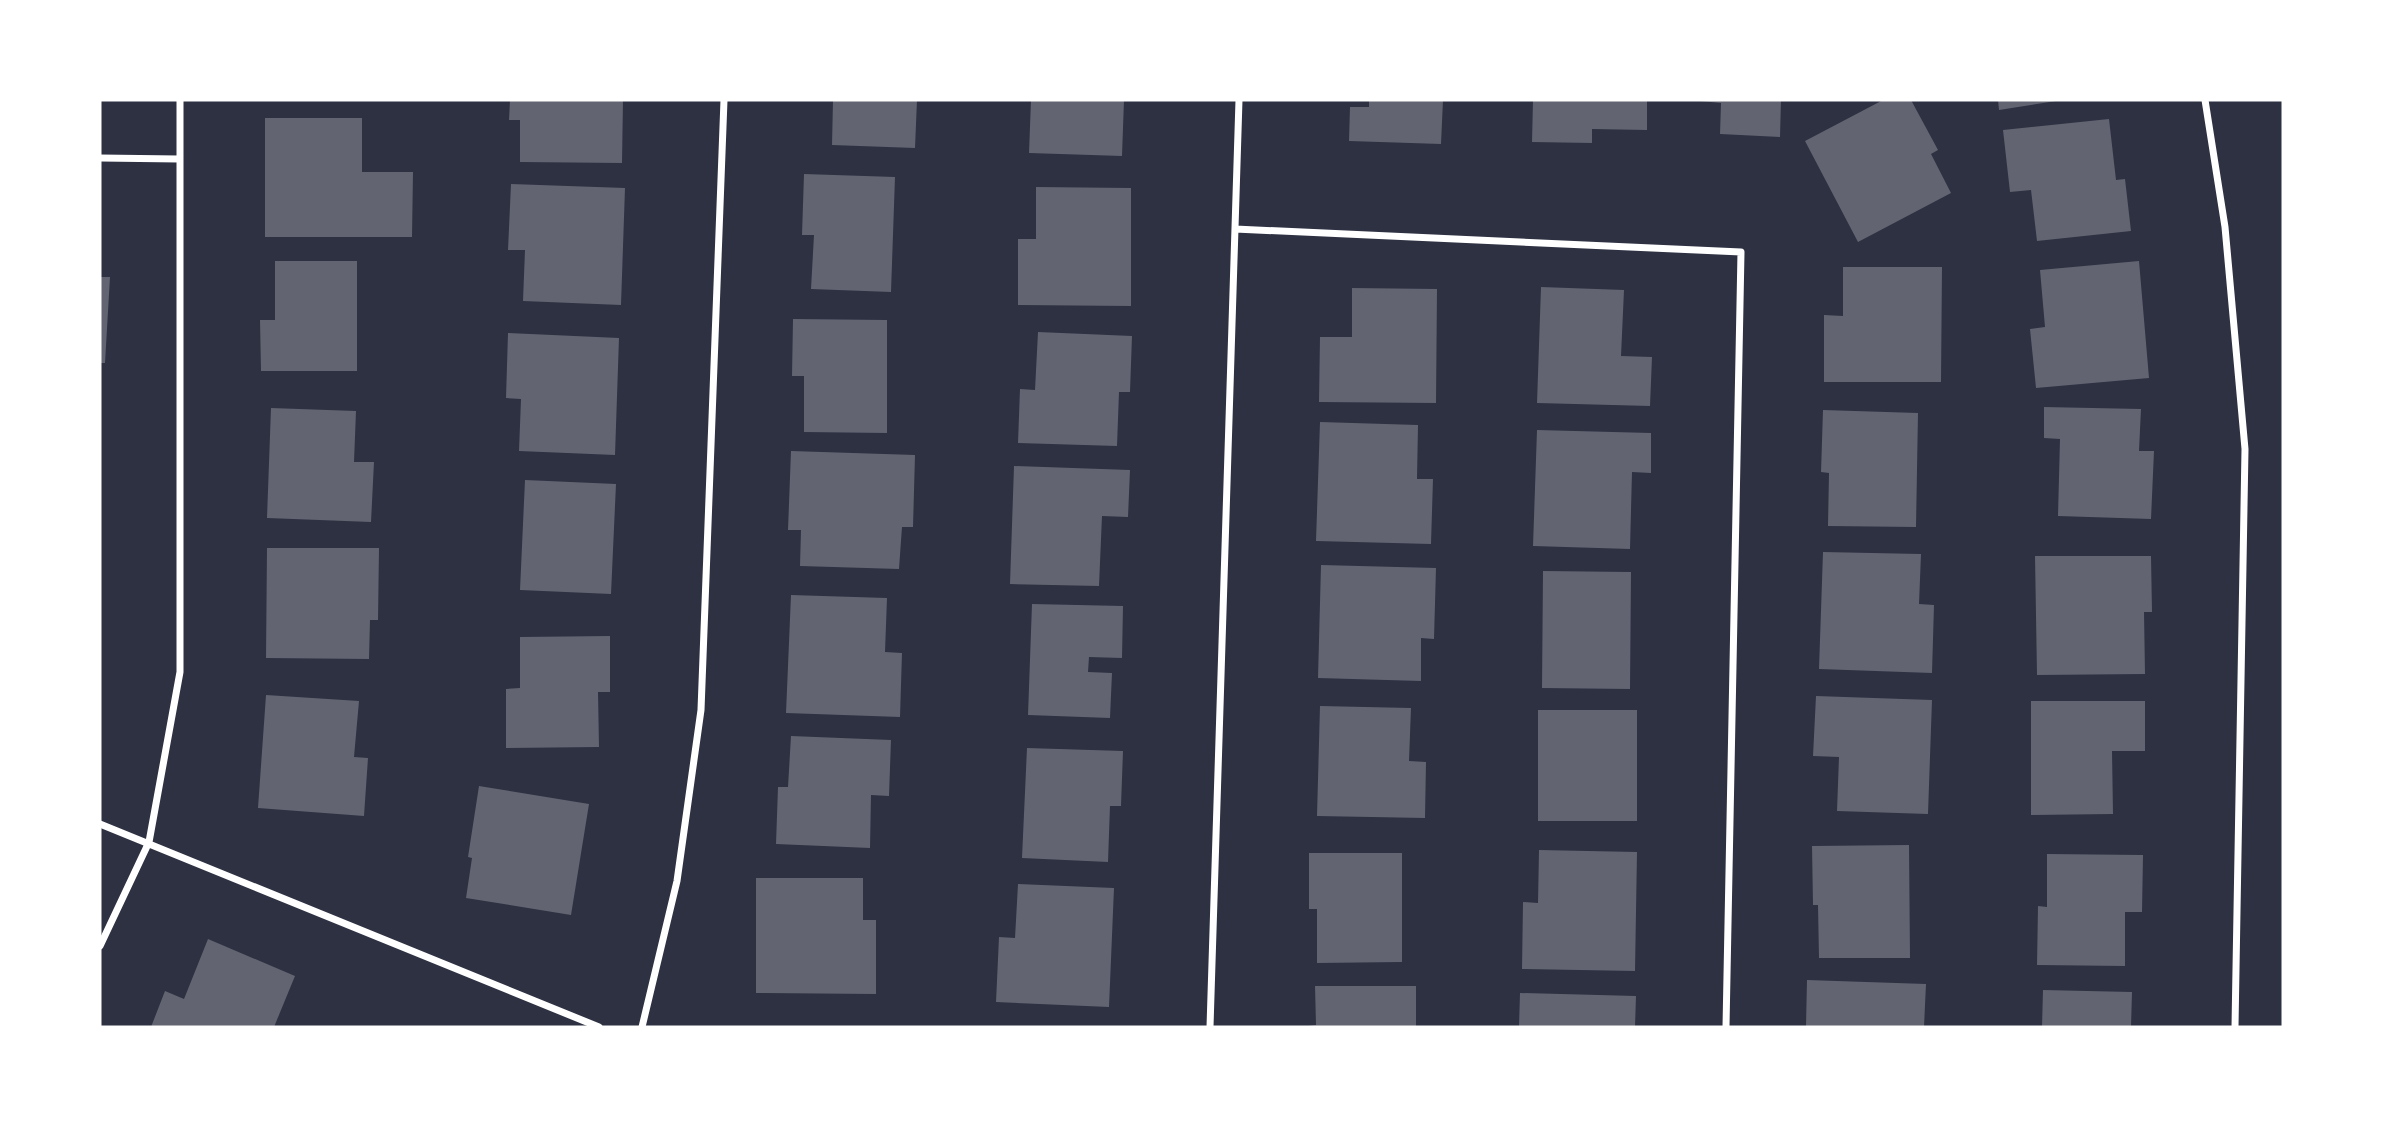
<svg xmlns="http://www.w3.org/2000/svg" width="2383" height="1127" font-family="Montserrat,sans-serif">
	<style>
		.building { fill: #626471 }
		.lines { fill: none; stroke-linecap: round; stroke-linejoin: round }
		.minor { stroke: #fff; stroke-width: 7 }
	</style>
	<rect width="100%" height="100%" fill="#2d3142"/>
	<!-- building -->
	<path class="building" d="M 510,100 L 623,100 L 622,163 L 520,162 L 520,120 L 509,120 Z
		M 833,100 L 917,100 L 915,148 L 832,145 Z
		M 1031,100 L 1124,100 L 1122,156 L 1029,153 Z
		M 1369,100 L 1443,100 L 1441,144 L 1349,141 L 1350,107 L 1369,107 Z
		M 1533,100 L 1647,100 L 1647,130 L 1592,129 L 1592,143 L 1532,142 Z
		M 1690,100 L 1781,100 L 1780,137 L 1720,134 L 1721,103 Z
		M 1883,100 L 1911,100 L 1938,150 L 1931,154 L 1951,193 L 1858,242 L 1805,141 Z
		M 1998,100 L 2056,100 L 2056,101 L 1999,110 Z
		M 265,118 L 362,118 L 362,172 L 413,172 L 412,237 L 265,237 Z
		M 2109,119 L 2116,180 L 2125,179 L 2131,231 L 2037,241 L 2031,190 L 2010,192 L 2003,130 Z
		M 804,174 L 895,177 L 891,292 L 811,289 L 814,235 L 802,235 Z
		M 511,184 L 625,188 L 621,305 L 523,301 L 525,250 L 508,250 Z
		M 1036,187 L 1131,188 L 1131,306 L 1018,305 L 1018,239 L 1036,239 Z
		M 275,261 L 357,261 L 357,371 L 261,371 L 260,320 L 275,320 Z
		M 2139,261 L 2149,378 L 2036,388 L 2030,329 L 2045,327 L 2040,270 Z
		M 1843,267 L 1942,267 L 1941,382 L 1824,382 L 1824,315 L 1843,316 Z
		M 100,277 L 110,277 L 105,363 L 100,363 Z
		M 1541,287 L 1624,290 L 1621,356 L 1652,357 L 1650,406 L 1537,403 Z
		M 1352,288 L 1437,289 L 1436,403 L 1319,402 L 1320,337 L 1352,337 Z
		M 793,319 L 887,320 L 887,433 L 804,432 L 804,376 L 792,376 Z
		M 1038,332 L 1132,336 L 1130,392 L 1119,392 L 1117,446 L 1018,443 L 1020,389 L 1035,390 Z
		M 508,333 L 619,338 L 615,455 L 519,451 L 521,399 L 506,398 Z
		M 2044,407 L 2141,409 L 2139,451 L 2154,451 L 2151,519 L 2058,516 L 2060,439 L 2044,438 Z
		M 271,408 L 356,411 L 354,462 L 374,462 L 371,522 L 267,518 Z
		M 1823,410 L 1918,413 L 1916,527 L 1828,526 L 1829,473 L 1821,472 Z
		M 1320,422 L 1418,425 L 1417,479 L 1433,479 L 1431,544 L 1316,541 Z
		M 1537,430 L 1651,433 L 1651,473 L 1632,472 L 1630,549 L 1533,546 Z
		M 791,451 L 915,455 L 913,527 L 902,527 L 899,569 L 800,566 L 801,530 L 788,530 Z
		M 1014,466 L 1130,470 L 1128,517 L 1102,516 L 1099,586 L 1010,584 Z
		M 525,480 L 616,484 L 611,594 L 520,590 Z
		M 267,548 L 379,548 L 378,620 L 370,620 L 369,659 L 266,658 Z
		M 1823,552 L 1921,554 L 1919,604 L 1934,605 L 1932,673 L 1819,669 Z
		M 2035,556 L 2151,556 L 2152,612 L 2144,612 L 2145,674 L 2037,675 Z
		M 1321,565 L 1436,568 L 1434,639 L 1421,638 L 1421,681 L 1318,678 Z
		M 1543,571 L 1631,572 L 1630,689 L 1542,688 Z
		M 791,595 L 887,598 L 885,652 L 902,653 L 900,717 L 786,713 Z
		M 1032,604 L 1123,606 L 1122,658 L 1089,657 L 1088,672 L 1112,673 L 1110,718 L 1028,715 Z
		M 610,636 L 610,692 L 598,692 L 599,747 L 506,748 L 506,689 L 520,688 L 520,637 Z
		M 266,695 L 359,701 L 354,757 L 368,758 L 364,816 L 258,808 Z
		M 1816,696 L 1932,700 L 1928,814 L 1837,811 L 1839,757 L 1813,756 Z
		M 2031,701 L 2145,701 L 2145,751 L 2112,751 L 2113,814 L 2031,815 Z
		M 1320,706 L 1411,708 L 1409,761 L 1426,762 L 1425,818 L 1317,816 Z
		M 1538,710 L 1637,710 L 1637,821 L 1538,821 Z
		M 791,736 L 891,740 L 889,796 L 871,795 L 870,848 L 776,844 L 778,787 L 788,787 Z
		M 1027,748 L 1123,751 L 1121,806 L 1110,806 L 1108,862 L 1022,858 Z
		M 479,786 L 589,804 L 571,915 L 466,898 L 472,858 L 468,857 Z
		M 1909,845 L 1910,958 L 1819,958 L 1818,905 L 1813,905 L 1812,846 Z
		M 1539,850 L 1637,852 L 1635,971 L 1522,969 L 1523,902 L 1538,903 Z
		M 1309,853 L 1402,853 L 1402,962 L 1317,963 L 1317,909 L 1309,909 Z
		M 2047,854 L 2143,855 L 2142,912 L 2125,912 L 2125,966 L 2037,965 L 2038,906 L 2047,907 Z
		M 756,878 L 863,878 L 863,920 L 876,920 L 876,994 L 756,993 Z
		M 1018,884 L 1114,888 L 1109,1007 L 996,1002 L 999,937 L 1015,938 Z
		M 208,939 L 295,976 L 274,1027 L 151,1027 L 165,991 L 184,999 Z
		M 1807,980 L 1926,984 L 1924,1027 L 1806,1026 Z
		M 1315,986 L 1416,986 L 1416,1027 L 1301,1027 L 1316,1025 Z
		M 2043,990 L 2132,992 L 2131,1027 L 2042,1027 Z
		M 1520,993 L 1636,996 L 1635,1027 L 1519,1027 Z"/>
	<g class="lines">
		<!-- minor -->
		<path class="minor" d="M 2205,100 L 2225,227 L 2245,449 L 2235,1027
			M 100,158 L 179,159
			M 1235,229 L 1741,252 L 1726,1027
			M 100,824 L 599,1027
			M 100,946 L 149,842 L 180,672 L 180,100
			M 642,1027 L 677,881 L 701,710 L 724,100
			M 1210,1027 L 1239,100"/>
	</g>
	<!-- border -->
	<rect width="2383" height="1127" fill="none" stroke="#ffffff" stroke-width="203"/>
</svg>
